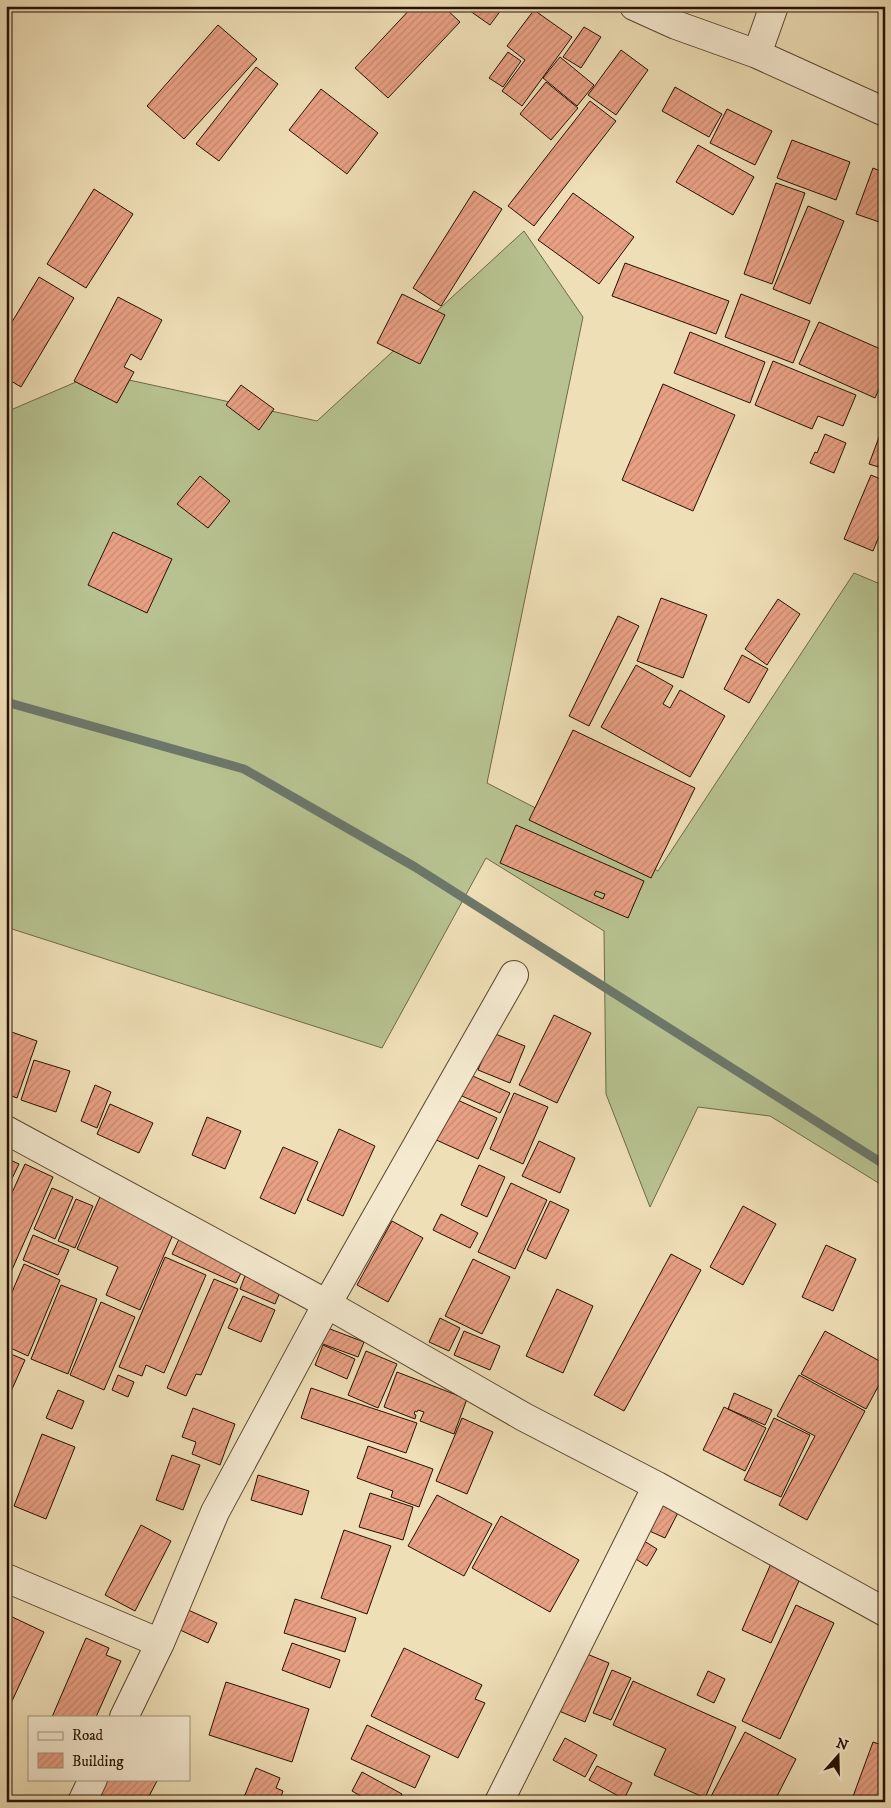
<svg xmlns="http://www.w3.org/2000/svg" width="891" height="1808" font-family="'IM FELL DW Pica',serif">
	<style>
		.grass { fill: #b7c290; stroke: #6e6948 }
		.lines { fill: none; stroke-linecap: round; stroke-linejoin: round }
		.stream { stroke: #6c776a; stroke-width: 9 }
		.building { fill: url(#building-hatch); stroke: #261000; fill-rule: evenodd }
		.minor-casing { stroke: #58442e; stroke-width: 30 }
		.minor { stroke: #f5ead0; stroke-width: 28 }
	</style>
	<defs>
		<pattern id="building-hatch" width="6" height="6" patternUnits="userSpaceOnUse" patternTransform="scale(1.25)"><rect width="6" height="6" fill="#e8a084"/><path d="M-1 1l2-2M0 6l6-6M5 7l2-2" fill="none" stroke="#c78970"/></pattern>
	</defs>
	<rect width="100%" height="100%" fill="#efdfb7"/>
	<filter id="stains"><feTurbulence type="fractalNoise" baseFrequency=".004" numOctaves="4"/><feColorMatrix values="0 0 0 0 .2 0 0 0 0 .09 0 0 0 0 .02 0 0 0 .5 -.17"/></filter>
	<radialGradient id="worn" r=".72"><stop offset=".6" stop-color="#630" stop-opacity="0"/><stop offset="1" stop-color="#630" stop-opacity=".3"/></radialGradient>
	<!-- grass -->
	<path class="grass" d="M 524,231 L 583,317 L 487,783 L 658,871 L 854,573 L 885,586 L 885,1187 L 770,1116 L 698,1107 L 650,1207 L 606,1094 L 604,931 L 486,858 L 382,1048 L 6,927 L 6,412 L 97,373 L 317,421 Z"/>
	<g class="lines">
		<!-- stream -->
		<path class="stream" d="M 6,702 L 244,769 L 415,867 L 885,1165"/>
	</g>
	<!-- building -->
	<path class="building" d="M 413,6 L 443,6 L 460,22 L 388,98 L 355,68 Z
		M 463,6 L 504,6 L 490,25 Z
		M 534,10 L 572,37 L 522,106 L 502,91 L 525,60 L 507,46 Z
		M 218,25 L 257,59 L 184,139 L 147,106 Z
		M 584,27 L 601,37 L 581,68 L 563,57 Z
		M 621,50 L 648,70 L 616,115 L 588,95 Z
		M 508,52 L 521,61 L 503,87 L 489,78 Z
		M 560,57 L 594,85 L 577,106 L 543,78 Z
		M 256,67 L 278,84 L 219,161 L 196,144 Z
		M 546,82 L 578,108 L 551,140 L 520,114 Z
		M 675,87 L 722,114 L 709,137 L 662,111 Z
		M 321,89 L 378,133 L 347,174 L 289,130 Z
		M 590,101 L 616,121 L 534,226 L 508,206 Z
		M 727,109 L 772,131 L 755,165 L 710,143 Z
		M 792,140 L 850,162 L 836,200 L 777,178 Z
		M 698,145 L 754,177 L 733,215 L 676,182 Z
		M 873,168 L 885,173 L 885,224 L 856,214 Z
		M 776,183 L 805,193 L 772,284 L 744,274 Z
		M 94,189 L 133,214 L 86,288 L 47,264 Z
		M 474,191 L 502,209 L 441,306 L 413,288 Z
		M 573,193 L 634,237 L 599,284 L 538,240 Z
		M 808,206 L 844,221 L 810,304 L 773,289 Z
		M 625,263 L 729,301 L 716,334 L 612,296 Z
		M 39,277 L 74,298 L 21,387 L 6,378 L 6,332 Z
		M 402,294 L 445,315 L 420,364 L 377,343 Z
		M 741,294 L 810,321 L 793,363 L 725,337 Z
		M 118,297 L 162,320 L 141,360 L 131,354 L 124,367 L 134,372 L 117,403 L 74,381 Z
		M 819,322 L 885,351 L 885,376 L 875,398 L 799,364 Z
		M 690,332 L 765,362 L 750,403 L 674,373 Z
		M 773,361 L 856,395 L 843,426 L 818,416 L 812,429 L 755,405 Z
		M 663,384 L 735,415 L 693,511 L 622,480 Z
		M 241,385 L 274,409 L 259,430 L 226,405 Z
		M 885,421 L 885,469 L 869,464 Z
		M 825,434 L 846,443 L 834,473 L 810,463 L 815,452 L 817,453 Z
		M 871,475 L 885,481 L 885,522 L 873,551 L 844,539 Z
		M 200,476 L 230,501 L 208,528 L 177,504 Z
		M 113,532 L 172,559 L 147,613 L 88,585 Z
		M 661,598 L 707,615 L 683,678 L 637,661 Z
		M 778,599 L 800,614 L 767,665 L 745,649 Z
		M 618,616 L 639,626 L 589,726 L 569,716 Z
		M 742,655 L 768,669 L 749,703 L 724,689 Z
		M 636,665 L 673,686 L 663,704 L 670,708 L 680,690 L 725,716 L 690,777 L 601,727 Z
		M 573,730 L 695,788 L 651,878 L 529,820 Z
		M 516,825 L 644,881 L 628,918 L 500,863 ZM 596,891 L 605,894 L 603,899 L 594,895 Z
		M 554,1015 L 591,1033 L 557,1103 L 519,1085 Z
		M 6,1030 L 37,1041 L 17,1098 L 6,1094 Z
		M 493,1033 L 525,1046 L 510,1083 L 478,1070 Z
		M 34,1060 L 70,1071 L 56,1112 L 21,1100 Z
		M 462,1071 L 510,1093 L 500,1113 L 453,1092 Z
		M 95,1085 L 111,1092 L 97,1128 L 81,1121 Z
		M 514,1093 L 548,1107 L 523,1164 L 490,1149 Z
		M 451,1097 L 497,1118 L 478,1159 L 432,1138 Z
		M 110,1104 L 153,1123 L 139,1153 L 97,1134 Z
		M 207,1117 L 241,1131 L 225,1169 L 192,1155 Z
		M 339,1129 L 375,1146 L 343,1216 L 307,1200 Z
		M 539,1141 L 575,1158 L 560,1193 L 522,1176 Z
		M 283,1147 L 318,1162 L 295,1214 L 260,1198 Z
		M 6,1158 L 19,1164 L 6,1191 Z
		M 25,1164 L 53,1177 L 11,1272 L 6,1270 L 6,1206 Z
		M 479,1165 L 505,1177 L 487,1217 L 461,1205 Z
		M 511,1183 L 547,1200 L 515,1269 L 478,1252 Z
		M 52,1188 L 73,1197 L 55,1239 L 34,1229 Z
		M 100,1197 L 175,1230 L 140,1310 L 106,1295 L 118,1267 L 77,1249 Z
		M 76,1199 L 93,1206 L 75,1248 L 58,1241 Z
		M 550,1201 L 569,1210 L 546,1259 L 527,1250 Z
		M 743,1206 L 776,1224 L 743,1285 L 710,1267 Z
		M 441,1214 L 478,1233 L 470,1248 L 433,1230 Z
		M 392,1221 L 423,1238 L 388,1302 L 357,1285 Z
		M 182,1233 L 246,1263 L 236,1283 L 172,1254 Z
		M 33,1235 L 69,1250 L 58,1275 L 23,1260 Z
		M 826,1245 L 856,1259 L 833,1311 L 802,1297 Z
		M 671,1254 L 701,1270 L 624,1411 L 594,1395 Z
		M 165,1257 L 206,1275 L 164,1373 L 146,1365 L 142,1376 L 119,1367 Z
		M 473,1259 L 510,1277 L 482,1334 L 445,1316 Z
		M 24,1264 L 60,1280 L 28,1356 L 6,1346 L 6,1306 Z
		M 248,1268 L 284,1283 L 275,1304 L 240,1289 Z
		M 214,1279 L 238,1289 L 201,1375 L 196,1374 L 186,1396 L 167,1388 Z
		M 61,1285 L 97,1299 L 68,1374 L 31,1359 Z
		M 557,1289 L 593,1306 L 563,1373 L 526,1356 Z
		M 243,1296 L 275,1310 L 261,1342 L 228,1328 Z
		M 101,1302 L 135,1317 L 104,1390 L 70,1375 Z
		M 440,1318 L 460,1328 L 449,1351 L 429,1342 Z
		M 317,1324 L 364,1342 L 358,1357 L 312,1340 Z
		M 464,1331 L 500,1346 L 490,1370 L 454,1355 Z
		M 825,1331 L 885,1364 L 885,1374 L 866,1409 L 801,1374 Z
		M 323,1345 L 355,1359 L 347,1379 L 315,1365 Z
		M 366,1351 L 397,1364 L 378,1408 L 348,1395 Z
		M 6,1352 L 25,1360 L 9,1396 L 6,1395 Z
		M 397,1372 L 467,1399 L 454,1434 L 420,1421 L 424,1412 L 418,1410 L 417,1412 L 415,1411 L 414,1414 L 416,1415 L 415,1419 L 384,1407 Z
		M 118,1375 L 134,1382 L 128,1397 L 112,1390 Z
		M 799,1375 L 865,1411 L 807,1520 L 779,1505 L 815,1436 L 777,1416 Z
		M 311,1388 L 417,1423 L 406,1453 L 301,1418 Z
		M 58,1390 L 84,1401 L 72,1429 L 46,1418 Z
		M 734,1393 L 772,1410 L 765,1425 L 728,1409 Z
		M 724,1407 L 766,1428 L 745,1471 L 703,1450 Z
		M 193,1408 L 235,1424 L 220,1465 L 192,1454 L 196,1442 L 182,1437 Z
		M 462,1418 L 493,1432 L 467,1494 L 436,1481 Z
		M 774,1418 L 810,1435 L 781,1497 L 744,1480 Z
		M 42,1434 L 75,1447 L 46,1519 L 14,1506 Z
		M 368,1446 L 433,1469 L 419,1507 L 391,1497 L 393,1491 L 357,1478 Z
		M 172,1455 L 200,1465 L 183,1510 L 156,1500 Z
		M 258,1475 L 309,1491 L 302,1515 L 251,1500 Z
		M 370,1493 L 413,1507 L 403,1540 L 359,1527 Z
		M 437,1495 L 492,1524 L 464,1576 L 408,1546 Z
		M 661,1495 L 682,1505 L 665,1538 L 645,1529 Z
		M 501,1516 L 579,1560 L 550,1612 L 472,1568 Z
		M 141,1525 L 171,1541 L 135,1611 L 105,1595 Z
		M 344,1530 L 391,1546 L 367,1614 L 321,1598 Z
		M 636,1536 L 657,1549 L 647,1566 L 626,1553 Z
		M 773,1559 L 803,1572 L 771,1643 L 742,1630 Z
		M 295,1599 L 356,1618 L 345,1652 L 284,1633 Z
		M 796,1605 L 834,1623 L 780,1739 L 742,1721 Z
		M 186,1609 L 217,1623 L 208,1643 L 178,1629 Z
		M 6,1614 L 44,1632 L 6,1714 Z
		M 86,1638 L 109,1648 L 106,1655 L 121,1661 L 96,1717 L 52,1717 Z
		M 292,1643 L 340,1660 L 330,1688 L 282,1670 Z
		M 404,1648 L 482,1685 L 475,1699 L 485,1703 L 458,1758 L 371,1716 Z
		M 582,1652 L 609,1663 L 585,1722 L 559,1711 Z
		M 612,1670 L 631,1678 L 611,1720 L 593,1713 Z
		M 708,1671 L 725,1679 L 714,1703 L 697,1695 Z
		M 633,1681 L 736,1727 L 705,1798 L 654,1775 L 666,1749 L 613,1725 Z
		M 226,1682 L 309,1709 L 292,1762 L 209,1735 Z
		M 367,1725 L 430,1756 L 415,1788 L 351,1759 Z
		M 745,1732 L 796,1759 L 774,1802 L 708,1802 Z
		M 565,1738 L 597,1755 L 585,1777 L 553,1760 Z
		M 873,1742 L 885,1746 L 885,1802 L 851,1802 Z
		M 597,1766 L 632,1783 L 624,1799 L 589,1780 Z
		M 256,1768 L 280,1778 L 276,1788 L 283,1791 L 279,1802 L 242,1802 Z
		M 362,1772 L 402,1794 L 398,1802 L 371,1802 L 352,1791 Z
		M 106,1779 L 158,1779 L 146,1802 L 94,1802 Z"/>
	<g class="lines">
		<defs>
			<path id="minor" d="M 634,6 L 676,25 L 757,54 L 885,112
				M 757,54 L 774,6
				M 6,1130 L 327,1304 L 524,1417 L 657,1486 L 885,1612
				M 6,1578 L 160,1643
				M 124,1717 L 160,1643 L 215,1512 L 327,1304 L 514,975
				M 82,1802 L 93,1779
				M 499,1802 L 657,1486"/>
		</defs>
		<!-- minor casing -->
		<use href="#minor" class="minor-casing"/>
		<!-- minor -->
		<use href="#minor" class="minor"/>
	</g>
	<!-- margin -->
	<rect width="891" height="1808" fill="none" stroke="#efdfb7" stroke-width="25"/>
	<rect x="8" y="8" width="876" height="1793" fill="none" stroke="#261000" stroke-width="2.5"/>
	<rect x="12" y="12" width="866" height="1783" fill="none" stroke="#261000"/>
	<!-- legend -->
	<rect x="28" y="1716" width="162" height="65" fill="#f5ead0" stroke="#a2937d"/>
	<rect x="38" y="1732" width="25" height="8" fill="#f5ead0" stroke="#a2937d"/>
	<text x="72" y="1740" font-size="15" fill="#261000">Road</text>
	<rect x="38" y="1753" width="25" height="15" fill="url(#building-hatch)" stroke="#a2937d"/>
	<text x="72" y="1766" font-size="15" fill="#261000">Building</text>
	<!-- north arrow -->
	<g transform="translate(838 1756) rotate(20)" stroke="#f5ead0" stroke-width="4" paint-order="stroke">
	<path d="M0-4L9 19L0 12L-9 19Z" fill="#261000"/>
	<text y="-8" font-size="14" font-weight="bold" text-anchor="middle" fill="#261000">N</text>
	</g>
	<rect width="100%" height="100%" filter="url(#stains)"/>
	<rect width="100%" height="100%" fill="url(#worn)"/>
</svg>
